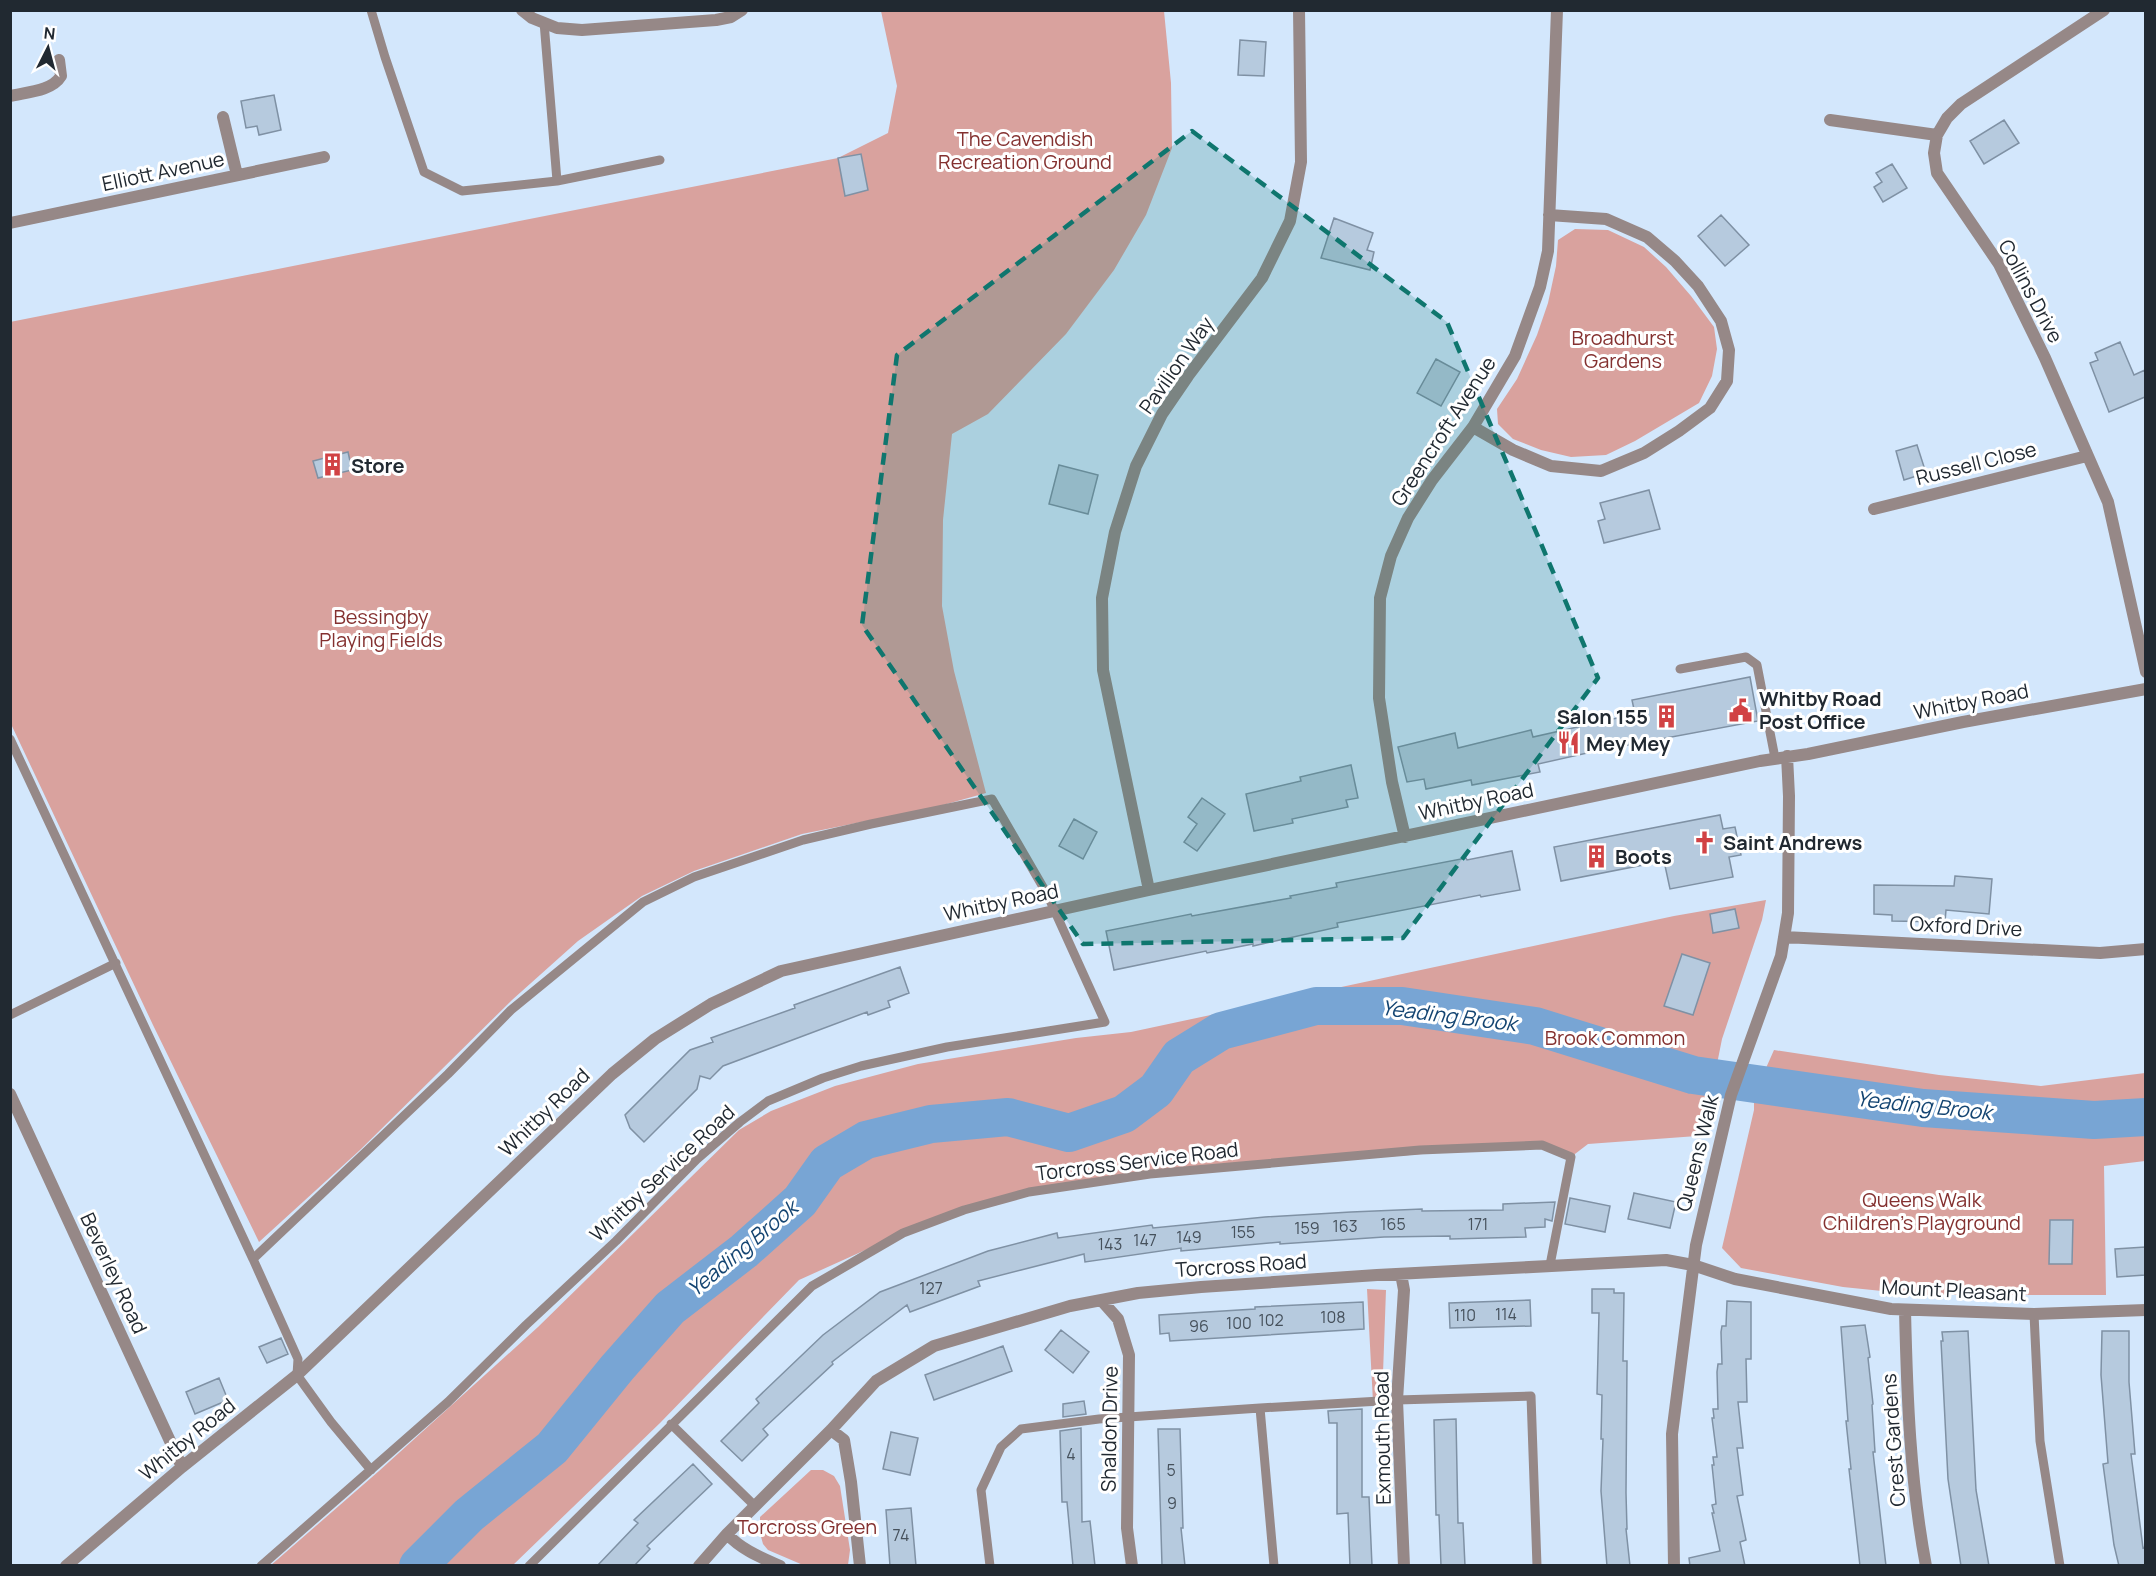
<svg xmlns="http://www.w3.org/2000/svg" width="2156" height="1576" font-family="Manrope,sans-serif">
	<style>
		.green { fill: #d9a29e }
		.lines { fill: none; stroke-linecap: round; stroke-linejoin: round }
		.river { stroke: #78a5d4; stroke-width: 38 }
		.building { fill: #b6cade; stroke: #7f91a4; stroke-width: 1.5 }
		.lane { stroke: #968887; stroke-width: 9 }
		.street { stroke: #968887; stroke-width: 12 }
		.marked { fill: #0f766e; fill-opacity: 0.2; stroke: #0f766e; stroke-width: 4.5; stroke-dasharray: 12 8; stroke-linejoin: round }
		.labels { text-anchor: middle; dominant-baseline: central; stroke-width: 6; stroke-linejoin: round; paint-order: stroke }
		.number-label { font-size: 16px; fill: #46515c }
		.park-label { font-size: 20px; fill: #843130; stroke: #fff }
		.street-label { font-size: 20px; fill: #212931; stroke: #fff }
		.poi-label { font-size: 20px; font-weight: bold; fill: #212931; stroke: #fff; text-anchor: start }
		.water-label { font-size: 21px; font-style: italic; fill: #144572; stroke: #fff }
	</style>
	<rect width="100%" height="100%" fill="#d3e7fc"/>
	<!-- green -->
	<path class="green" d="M 881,11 L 1164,11 L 1171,83 L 1172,148 L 1146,215 L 1114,270 L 1066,334 L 988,414 L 952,434 L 943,520 L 942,606 L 954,671 L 986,793 L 936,807 L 802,834 L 694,871 L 642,896 L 578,941 L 512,1000 L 360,1150 L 259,1242 L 153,1025 L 11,724 L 10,322 L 838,158 L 888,133 L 897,86 Z
		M 1575,229 L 1608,230 L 1644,247 L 1666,267 L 1691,296 L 1714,327 L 1717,349 L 1712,376 L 1699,403 L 1635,441 L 1606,455 L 1571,457 L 1541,450 L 1513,439 L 1498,424 L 1497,409 L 1517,379 L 1537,335 L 1548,303 L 1556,266 L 1558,240 Z
		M 1766,900 L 1762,920 L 1722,1039 L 1712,1089 L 1697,1136 L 1588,1144 L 1571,1157 L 1542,1145 L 1184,1172 L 1029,1192 L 903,1233 L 799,1280 L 660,1423 L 513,1565 L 270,1566 L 379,1471 L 538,1327 L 739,1130 L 771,1111 L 835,1086 L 918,1064 L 1076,1038 L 1131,1032 L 1674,916 Z
		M 1774,1050 L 1939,1075 L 2041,1086 L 2145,1073 L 2145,1161 L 2104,1166 L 2106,1295 L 1921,1295 L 1843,1287 L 1741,1268 L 1722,1248 L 1754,1110 L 1754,1095 Z
		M 1367,1289 L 1386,1290 L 1382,1401 L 1373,1402 Z
		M 811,1470 L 823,1470 L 834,1476 L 840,1486 L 850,1550 L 848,1565 L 803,1565 L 768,1550 L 763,1544 L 760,1533 L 760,1517 Z"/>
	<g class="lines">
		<!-- river -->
		<path class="river" d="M 418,1566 L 469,1515 L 552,1448 L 617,1368 L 670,1308 L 744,1251 L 800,1201 L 827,1163 L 866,1140 L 931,1124 L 1008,1117 L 1069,1133 L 1124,1114 L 1156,1090 L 1179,1057 L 1221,1031 L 1316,1006 L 1402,1006 L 1535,1026 L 1693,1075 L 1923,1108 L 2094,1120 L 2146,1117"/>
	</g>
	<!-- building -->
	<path class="building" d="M 1240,40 L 1266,42 L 1264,76 L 1238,75 Z
		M 274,95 L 281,130 L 259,135 L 257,126 L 246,128 L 241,101 Z
		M 2004,120 L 2019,143 L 1984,164 L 1970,141 Z
		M 861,154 L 868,190 L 845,196 L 838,158 Z
		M 1892,164 L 1907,188 L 1883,202 L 1874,187 L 1882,182 L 1876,173 Z
		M 1721,215 L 1749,245 L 1725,266 L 1698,236 Z
		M 1334,218 L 1373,233 L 1367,250 L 1374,252 L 1370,270 L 1321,258 Z
		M 2120,342 L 2134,375 L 2145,370 L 2145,397 L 2109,412 L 2090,363 L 2098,360 L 2095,353 Z
		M 1436,359 L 1460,372 L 1441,406 L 1417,393 Z
		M 1917,445 L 1926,473 L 1904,480 L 1896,451 Z
		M 348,452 L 352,470 L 318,478 L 313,461 Z
		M 1059,465 L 1098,475 L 1088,514 L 1049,504 Z
		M 1649,490 L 1660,529 L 1604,543 L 1598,521 L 1605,519 L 1600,503 Z
		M 1750,677 L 1758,721 L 1596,751 L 1538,764 L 1540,772 L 1472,785 L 1471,780 L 1426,789 L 1424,779 L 1407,782 L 1398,747 L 1455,733 L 1458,748 L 1531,730 L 1533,737 L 1635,714 L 1632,700 Z
		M 1351,765 L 1358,798 L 1346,800 L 1348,807 L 1292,819 L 1293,823 L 1254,831 L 1246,794 L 1301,781 L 1300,777 Z
		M 1202,798 L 1225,814 L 1197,851 L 1184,842 L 1197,824 L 1188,817 Z
		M 1720,815 L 1723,829 L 1735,827 L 1741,855 L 1729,857 L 1733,877 L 1670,889 L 1664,861 L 1561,881 L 1554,847 Z
		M 1074,819 L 1097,832 L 1083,859 L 1059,846 Z
		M 1512,851 L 1520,890 L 1481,897 L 1480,895 L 1337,923 L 1338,927 L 1253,946 L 1253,944 L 1207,953 L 1206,951 L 1114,970 L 1106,931 L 1191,914 L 1192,916 L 1274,901 L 1291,898 L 1290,896 L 1337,887 L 1336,883 L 1466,858 L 1467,860 Z
		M 1955,876 L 1992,879 L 1989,914 L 1946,910 L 1945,922 L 1892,921 L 1892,915 L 1874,914 L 1874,885 L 1954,886 Z
		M 1735,909 L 1739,928 L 1713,933 L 1710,914 Z
		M 1682,954 L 1710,963 L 1693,1015 L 1664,1006 Z
		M 900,967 L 909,993 L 888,1001 L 890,1007 L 868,1015 L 867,1012 L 723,1066 L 710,1079 L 700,1076 L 697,1089 L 644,1142 L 630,1128 L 625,1115 L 690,1050 L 713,1042 L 711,1038 L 795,1008 L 794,1005 Z
		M 1634,1193 L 1676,1202 L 1670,1228 L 1628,1219 Z
		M 1570,1198 L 1610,1206 L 1605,1232 L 1565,1224 Z
		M 1555,1202 L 1552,1221 L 1545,1219 L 1545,1227 L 1525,1228 L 1526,1237 L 1450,1239 L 1450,1236 L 1384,1237 L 1280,1244 L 1280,1242 L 1181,1251 L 1181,1248 L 1085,1262 L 1084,1254 L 978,1281 L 980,1286 L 910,1312 L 907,1305 L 863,1338 L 832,1362 L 833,1364 L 763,1429 L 768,1435 L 742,1461 L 721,1441 L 759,1403 L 756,1399 L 823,1335 L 880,1292 L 988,1251 L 1057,1233 L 1058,1238 L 1152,1225 L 1153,1228 L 1265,1217 L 1351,1212 L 1422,1209 L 1422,1211 L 1503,1210 L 1503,1204 Z
		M 2050,1220 L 2073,1220 L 2072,1264 L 2049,1264 Z
		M 2145,1247 L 2145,1275 L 2117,1277 L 2115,1249 Z
		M 1592,1289 L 1614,1289 L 1614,1293 L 1624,1293 L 1623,1361 L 1627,1361 L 1626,1493 L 1627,1529 L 1626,1529 L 1630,1566 L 1607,1566 L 1601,1491 L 1603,1439 L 1601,1439 L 1602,1395 L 1597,1394 L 1599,1313 L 1592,1313 Z
		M 1530,1300 L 1531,1326 L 1450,1328 L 1449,1303 Z
		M 1727,1301 L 1751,1302 L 1751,1359 L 1746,1359 L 1747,1402 L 1738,1402 L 1743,1448 L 1737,1448 L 1743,1495 L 1737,1496 L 1746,1540 L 1740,1542 L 1745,1566 L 1690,1566 L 1689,1558 L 1720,1551 L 1712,1513 L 1714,1513 L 1712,1505 L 1716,1504 L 1712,1465 L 1714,1465 L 1713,1457 L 1717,1457 L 1712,1418 L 1714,1418 L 1713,1409 L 1718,1409 L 1717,1372 L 1718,1364 L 1722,1364 L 1721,1332 L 1722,1326 L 1726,1326 Z
		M 1363,1302 L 1364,1329 L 1170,1341 L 1169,1333 L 1160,1334 L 1159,1315 L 1255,1309 L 1255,1307 Z
		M 1865,1325 L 1870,1357 L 1868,1358 L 1873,1404 L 1872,1405 L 1875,1452 L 1873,1452 L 1886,1566 L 1860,1566 L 1849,1469 L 1851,1469 L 1846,1421 L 1848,1421 L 1841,1327 Z
		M 1061,1330 L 1089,1352 L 1073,1373 L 1045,1350 Z
		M 1968,1331 L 1976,1490 L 1989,1566 L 1961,1566 L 1948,1479 L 1941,1341 L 1943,1341 L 1942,1332 Z
		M 2102,1331 L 2129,1331 L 2129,1382 L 2135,1454 L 2131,1454 L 2143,1548 L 2145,1547 L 2145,1566 L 2119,1566 L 2114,1545 L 2103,1464 L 2108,1463 L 2101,1375 Z
		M 281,1338 L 288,1354 L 267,1363 L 259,1347 Z
		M 1003,1346 L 1012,1371 L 934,1400 L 925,1375 Z
		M 219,1378 L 228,1400 L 195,1414 L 186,1392 Z
		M 1084,1401 L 1086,1414 L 1063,1417 L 1063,1404 Z
		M 1362,1409 L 1362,1497 L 1369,1497 L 1372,1566 L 1350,1566 L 1348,1513 L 1337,1514 L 1337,1423 L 1329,1423 L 1328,1411 Z
		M 1456,1419 L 1458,1523 L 1463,1523 L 1465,1566 L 1441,1566 L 1439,1515 L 1436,1515 L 1434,1420 Z
		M 1081,1428 L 1082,1522 L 1090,1521 L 1095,1566 L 1073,1566 L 1067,1502 L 1062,1502 L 1060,1431 Z
		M 1158,1429 L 1180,1429 L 1183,1528 L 1181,1528 L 1185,1566 L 1162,1566 Z
		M 891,1432 L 918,1438 L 910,1475 L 883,1469 Z
		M 693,1464 L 712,1484 L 647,1546 L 650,1549 L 634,1566 L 597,1566 L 638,1523 L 634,1520 Z
		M 911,1508 L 916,1566 L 890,1566 L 886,1510 Z"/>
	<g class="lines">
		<!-- lane -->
		<path class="lane" d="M 371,10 L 385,57 L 424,172 L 462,191 L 557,181 L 544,22
			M 557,181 L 660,160
			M 1680,669 L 1746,657 L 1757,665 L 1775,758
			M 10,739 L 253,1259 L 448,1074 L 511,1010 L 643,902 L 694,877 L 803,840 L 871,824 L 992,799 L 1047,894 L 1105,1022 L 947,1047 L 861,1066 L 823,1078 L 768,1101 L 740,1122 L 697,1159 L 616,1241 L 526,1325 L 448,1402 L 261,1566
			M 10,1015 L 116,963
			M 253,1259 L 298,1359 L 297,1375 L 331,1422 L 371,1470
			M 2034,1314 L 2040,1441 L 2060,1566
			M 1260,1408 L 1397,1400 L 1531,1396 L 1537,1566
			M 671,1424 L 755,1506
			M 529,1566 L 812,1286 L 903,1233 L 964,1210 L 1029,1192 L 1150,1174 L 1420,1150 L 1542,1145 L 1571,1157 L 1550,1265
			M 990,1566 L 981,1490 L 1001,1447 L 1021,1429 L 1099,1419 L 1260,1408 L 1274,1566"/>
		<!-- street -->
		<path class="street" d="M 522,10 L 532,18 L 557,28 L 582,30 L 716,20 L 731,17 L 742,10
			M 2104,10 L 1961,104 L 1947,118 L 1937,135 L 1934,153 L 1937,173 L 1999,264 L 2045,358 L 2108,502 L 2146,672
			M 10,96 C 28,92 52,91 61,76 L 59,60
			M 223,117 L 237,175
			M 1830,120 L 1937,135
			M 10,223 L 324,157
			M 1473,427 L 1513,450 L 1551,466 L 1601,471 L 1644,453 L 1679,431 L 1710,408 L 1727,381 L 1729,350 L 1721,321 L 1698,286 L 1675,261 L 1647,237 L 1606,219 L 1549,215
			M 1874,509 L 2087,456
			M 1405,837 L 1392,782 L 1379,698 L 1380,598 L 1391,556 L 1408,518 L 1432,480 L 1473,427 L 1515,356 L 1540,287 L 1548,251 L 1557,10
			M 1149,890 L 1103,670 L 1102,598 L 1115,532 L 1136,466 L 1162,414 L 1188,376 L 1262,278 L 1290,221 L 1301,162 L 1299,10
			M 1784,937 L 2100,953 L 2146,949
			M 10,1094 L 182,1467
			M 1401,1274 L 1404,1290 L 1397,1400 L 1404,1566
			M 1102,1301 L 1118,1319 L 1129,1355 L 1127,1528 L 1132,1566
			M 1905,1310 C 1907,1396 1910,1481 1926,1566
			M 831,1430 L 844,1440 L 851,1482 L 860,1566
			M 727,1534 C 742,1550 760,1557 780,1566
			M 66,1566 L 182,1467 L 297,1375 L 612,1074 L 655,1039 L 711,1004 L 781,971 L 1149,890 L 1760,761 L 1808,754 L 1963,722 L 2146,689
			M 699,1566 L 727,1534 L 831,1430 L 876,1381 L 934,1346 L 1070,1306 L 1138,1293 L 1201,1287 L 1377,1275 L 1666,1260 L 1693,1265 L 1735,1279 L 1891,1309 L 2034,1314 L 2146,1310
			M 1674,1566 L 1672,1434 L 1696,1245 L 1731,1095 L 1781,956 L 1788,913 L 1789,796 L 1787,756"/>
	</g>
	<!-- marked area -->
	<path class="marked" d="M 1192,131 L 1447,322 L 1598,678 L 1403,938 L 1083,944 L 862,625 L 897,355 Z"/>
	<!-- icons -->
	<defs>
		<symbol id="building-bare" viewBox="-9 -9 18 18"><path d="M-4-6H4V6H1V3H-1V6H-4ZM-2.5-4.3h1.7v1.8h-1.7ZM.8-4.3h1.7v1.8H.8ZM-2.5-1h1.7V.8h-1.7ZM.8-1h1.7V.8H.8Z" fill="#d14244" stroke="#fff" stroke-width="2.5" paint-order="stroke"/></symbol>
		<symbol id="civic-bare" viewBox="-9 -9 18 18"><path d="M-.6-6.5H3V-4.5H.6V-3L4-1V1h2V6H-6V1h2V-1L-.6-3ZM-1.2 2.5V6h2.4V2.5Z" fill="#d14244" stroke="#fff" stroke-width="2.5" paint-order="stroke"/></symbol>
		<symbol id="restaurant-bare" viewBox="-9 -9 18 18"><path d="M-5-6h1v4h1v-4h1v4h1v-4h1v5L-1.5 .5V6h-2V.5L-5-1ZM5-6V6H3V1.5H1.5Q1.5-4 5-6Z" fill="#d14244" stroke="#fff" stroke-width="2.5" paint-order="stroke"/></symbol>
		<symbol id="church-bare" viewBox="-9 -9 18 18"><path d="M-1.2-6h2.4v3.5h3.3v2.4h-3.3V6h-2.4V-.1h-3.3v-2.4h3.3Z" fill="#d14244" stroke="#fff" stroke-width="2.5" paint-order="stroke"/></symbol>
	</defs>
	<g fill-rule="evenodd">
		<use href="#building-bare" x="316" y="448" width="33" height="33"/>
		<use href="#civic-bare" x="1724" y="694" width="33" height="33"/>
		<use href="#building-bare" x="1650" y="700" width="33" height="33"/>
		<use href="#restaurant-bare" x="1552" y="726" width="33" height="33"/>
		<use href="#church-bare" x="1688" y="826" width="33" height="33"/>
		<use href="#building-bare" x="1580" y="840" width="33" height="33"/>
	</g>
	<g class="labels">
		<!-- number labels -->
		<g class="number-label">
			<text x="1393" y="1224">165</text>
			<text x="1478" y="1224">171</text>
			<text x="1345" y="1226">163</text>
			<text x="1307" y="1228">159</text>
			<text x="1243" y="1232">155</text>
			<text x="1189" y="1237">149</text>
			<text x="1145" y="1240">147</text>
			<text x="1110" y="1244">143</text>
			<text x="931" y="1288">127</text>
			<text x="1506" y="1314">114</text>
			<text x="1465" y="1315">110</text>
			<text x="1333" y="1317">108</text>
			<text x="1271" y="1320">102</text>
			<text x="1239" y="1323">100</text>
			<text x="1199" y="1326">96</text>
			<text x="1071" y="1454">4</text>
			<text x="1171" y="1470">5</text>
			<text x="1172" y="1503">9</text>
			<text x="901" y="1535">74</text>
		</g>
		<!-- park labels -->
		<g class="park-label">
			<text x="1025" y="138">The Cavendish<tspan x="1025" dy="23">Recreation Ground</tspan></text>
			<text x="1623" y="337">Broadhurst<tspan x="1623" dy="23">Gardens</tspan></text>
			<text x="381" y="616">Bessingby<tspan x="381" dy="23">Playing Fields</tspan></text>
			<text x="1615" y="1037">Brook Common</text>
			<text x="1922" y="1199">Queens Walk<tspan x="1922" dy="23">Children's Playground</tspan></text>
			<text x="807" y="1526">Torcross Green</text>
		</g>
		<!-- street labels -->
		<g class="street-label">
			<text transform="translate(163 171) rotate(-12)">Elliott Avenue</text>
			<text transform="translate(2031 291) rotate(62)">Collins Drive</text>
			<text transform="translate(1176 365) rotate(-55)">Pavilion Way</text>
			<text transform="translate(1443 431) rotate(-57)">Greencroft Avenue</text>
			<text transform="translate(1976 463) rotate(-14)">Russell Close</text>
			<text transform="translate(1971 701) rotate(-11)">Whitby Road</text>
			<text transform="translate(1476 801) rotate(-12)">Whitby Road</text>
			<text transform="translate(1001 902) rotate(-12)">Whitby Road</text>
			<text transform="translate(1966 926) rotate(3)">Oxford Drive</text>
			<text transform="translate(544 1112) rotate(-44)">Whitby Road</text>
			<text transform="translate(1697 1153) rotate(-76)">Queens Walk</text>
			<text transform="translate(1137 1161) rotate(-7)">Torcross Service Road</text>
			<text transform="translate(662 1173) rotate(-43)">Whitby Service Road</text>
			<text transform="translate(1241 1265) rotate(-4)">Torcross Road</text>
			<text transform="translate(114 1273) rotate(65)">Beverley Road</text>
			<text transform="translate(1954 1290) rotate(3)">Mount Pleasant</text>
			<text transform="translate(1109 1429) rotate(-89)">Shaldon Drive</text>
			<text transform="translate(1382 1438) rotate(-91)">Exmouth Road</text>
			<text transform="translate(187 1439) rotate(-39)">Whitby Road</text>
			<text transform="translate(1893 1440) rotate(-94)">Crest Gardens</text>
		</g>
		<!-- poi labels -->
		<g class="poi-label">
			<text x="351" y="465">Store</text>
			<text x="1759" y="698">Whitby Road<tspan x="1759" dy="23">Post Office</tspan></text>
			<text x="1648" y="716" text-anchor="end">Salon 155</text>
			<text x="1586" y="743">Mey Mey</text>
			<text x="1723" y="842">Saint Andrews</text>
			<text x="1615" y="856">Boots</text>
		</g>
		<!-- water labels -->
		<g class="water-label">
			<text transform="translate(1449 1015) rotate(7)">Yeading Brook</text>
			<text transform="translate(1924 1105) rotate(6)">Yeading Brook</text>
			<text transform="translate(742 1248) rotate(-40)">Yeading Brook</text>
		</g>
	</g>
	<!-- border -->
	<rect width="2156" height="1576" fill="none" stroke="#212931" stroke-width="24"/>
	<!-- north arrow -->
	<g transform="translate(48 48) rotate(6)" stroke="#ffffff" stroke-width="4.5" paint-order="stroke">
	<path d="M0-4.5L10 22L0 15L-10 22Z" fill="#212931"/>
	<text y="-9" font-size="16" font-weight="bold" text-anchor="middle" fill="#212931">N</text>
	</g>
</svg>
